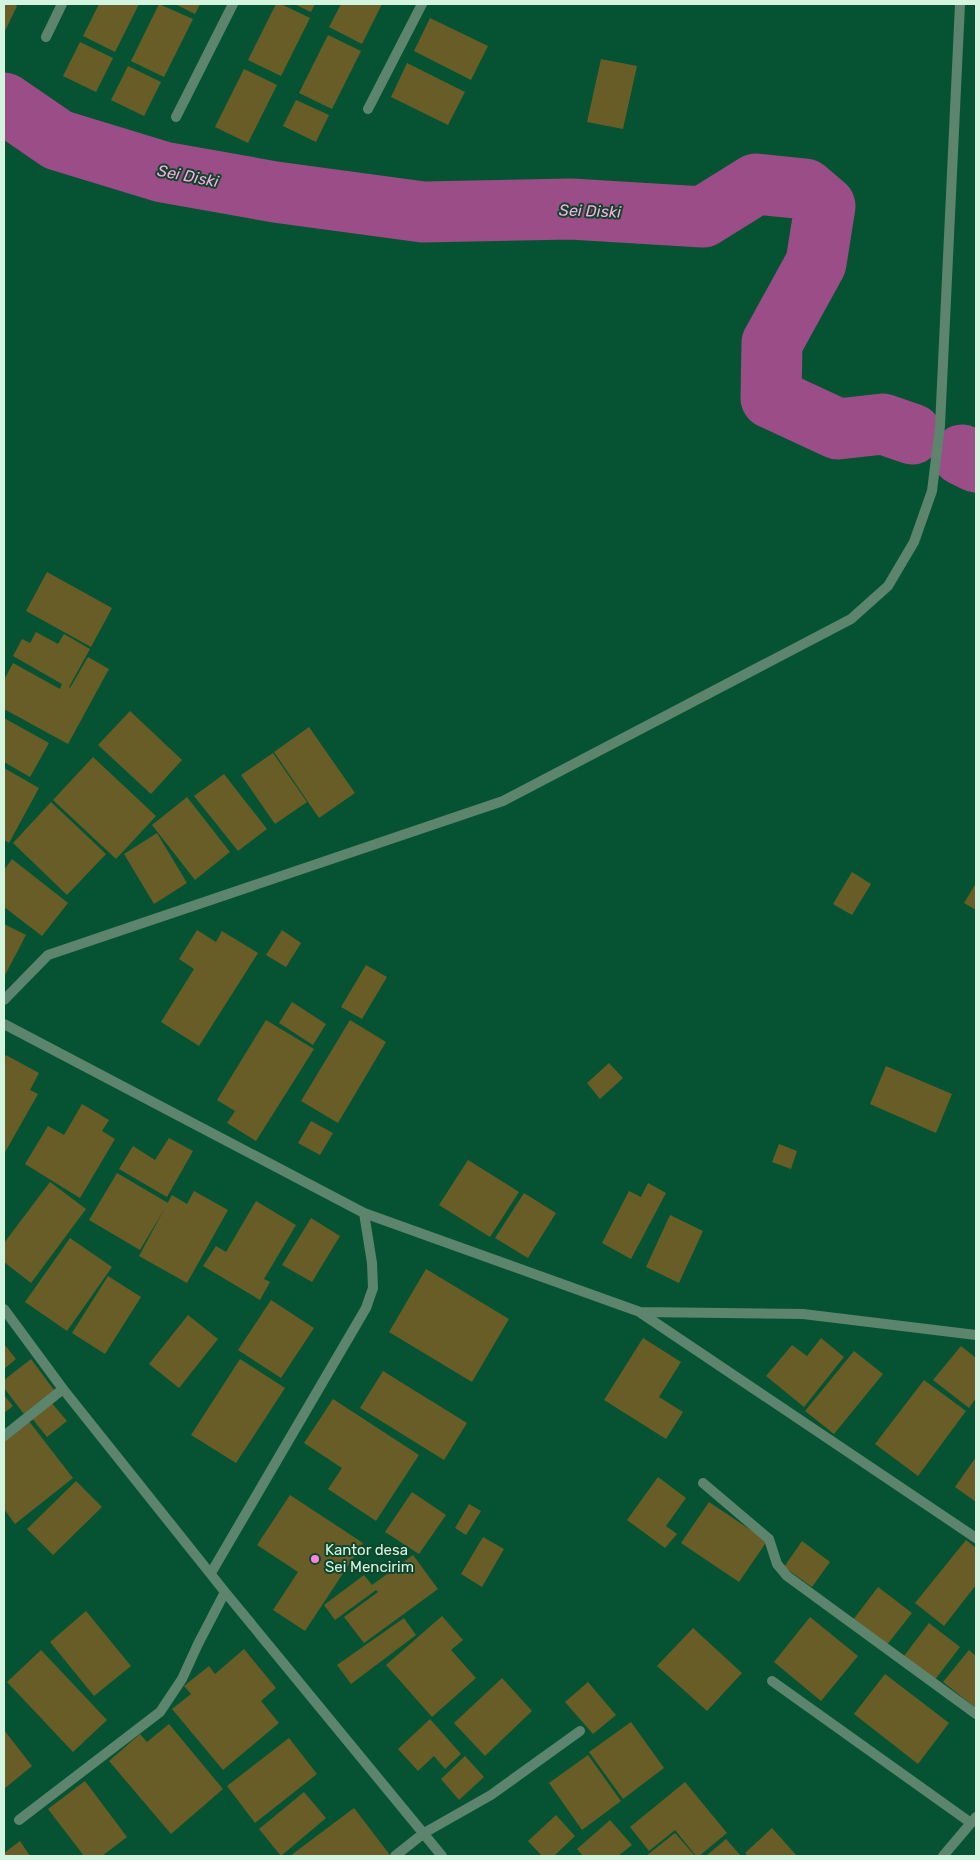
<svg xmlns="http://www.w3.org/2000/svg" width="980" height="1860" font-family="Rubik,sans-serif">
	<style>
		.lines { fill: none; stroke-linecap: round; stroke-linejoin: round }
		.river { stroke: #9a4d86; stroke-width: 61 }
		.building { fill: #695d27 }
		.street { stroke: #5d846d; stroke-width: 10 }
		.poi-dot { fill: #fe85df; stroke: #10452c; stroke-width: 2 }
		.labels { text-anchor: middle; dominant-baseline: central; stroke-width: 4; stroke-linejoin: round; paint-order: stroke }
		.poi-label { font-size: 15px; fill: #d3f4df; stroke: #10452c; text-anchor: start }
		.water-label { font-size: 16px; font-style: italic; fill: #fea9e6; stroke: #10452c }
	</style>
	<rect width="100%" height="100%" fill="#055332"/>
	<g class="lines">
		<!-- river -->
		<path class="river" d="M 4,103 L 58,140 L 163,172 L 275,192 L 423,212 L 571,209 L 703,217 L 756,184 L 805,189 L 825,206 L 816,263 L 772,343 L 771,398 L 838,429 L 883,424 L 912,434
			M 962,455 L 976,462"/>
	</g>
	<!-- building -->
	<path class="building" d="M 4,4 L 14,4 L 17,6 L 4,33 Z
		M 99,4 L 139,4 L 115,52 L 83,36 Z
		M 159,4 L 193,19 L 164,77 L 131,61 Z
		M 175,4 L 200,4 L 195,14 Z
		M 276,4 L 281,4 L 310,18 L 281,76 L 248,60 Z
		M 294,4 L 315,4 L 311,12 Z
		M 341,4 L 382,4 L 362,44 L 329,27 Z
		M 430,18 L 488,46 L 471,80 L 414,51 Z
		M 328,35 L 361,51 L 332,109 L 299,93 Z
		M 80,42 L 113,58 L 96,92 L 63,76 Z
		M 601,59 L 637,66 L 623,129 L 587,122 Z
		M 407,63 L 465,92 L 448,125 L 391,97 Z
		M 128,66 L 161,82 L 144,116 L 111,100 Z
		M 244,69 L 277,85 L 248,143 L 215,127 Z
		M 296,100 L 329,115 L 316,142 L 283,126 Z
		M 47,572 L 112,608 L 91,647 L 26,611 Z
		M 36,632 L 58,644 L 64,634 L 90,649 L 69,687 L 70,688 L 88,657 L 109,669 L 68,744 L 4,709 L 4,680 L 13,663 L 60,689 L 62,684 L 13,656 L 22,639 L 30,643 Z
		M 130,711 L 182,760 L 151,794 L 98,745 Z
		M 4,718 L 49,743 L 30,777 L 4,762 Z
		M 309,727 L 355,793 L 319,818 L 274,752 Z
		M 273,753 L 307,802 L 275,824 L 241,775 Z
		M 93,757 L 156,816 L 116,859 L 53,800 Z
		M 4,768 L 39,788 L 9,843 L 4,840 Z
		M 224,774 L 267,829 L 238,851 L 194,796 Z
		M 187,797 L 230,852 L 195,880 L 152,825 Z
		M 51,802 L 106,854 L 67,895 L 13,843 Z
		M 157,833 L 187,883 L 154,904 L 124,854 Z
		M 12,859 L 68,903 L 42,936 L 4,907 L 4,870 Z
		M 852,872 L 871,884 L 852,915 L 833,904 Z
		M 976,883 L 976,910 L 964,903 Z
		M 4,924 L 26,935 L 4,977 Z
		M 197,930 L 216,942 L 222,931 L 258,953 L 199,1046 L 161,1022 L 194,969 L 179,959 Z
		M 282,930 L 301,943 L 286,967 L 266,955 Z
		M 366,965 L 387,977 L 362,1019 L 341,1007 Z
		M 292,1002 L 326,1024 L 313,1045 L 279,1023 Z
		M 266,1020 L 314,1049 L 256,1141 L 227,1123 L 235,1111 L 217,1100 Z
		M 350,1020 L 386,1042 L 338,1123 L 301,1101 Z
		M 6,1055 L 39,1073 L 30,1090 L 38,1094 L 4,1154 L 4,1059 Z
		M 609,1063 L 623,1078 L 600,1099 L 587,1083 Z
		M 886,1066 L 952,1094 L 936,1133 L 870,1104 Z
		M 82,1104 L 109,1120 L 102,1131 L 115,1139 L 80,1198 L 25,1164 L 48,1126 L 64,1135 Z
		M 311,1121 L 333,1133 L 320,1155 L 298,1143 Z
		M 169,1138 L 193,1151 L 167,1197 L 119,1169 L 133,1146 L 155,1160 Z
		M 779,1144 L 797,1151 L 791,1169 L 772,1162 Z
		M 468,1160 L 519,1192 L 490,1237 L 439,1205 Z
		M 117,1173 L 168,1203 L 140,1250 L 89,1220 Z
		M 50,1182 L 86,1209 L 31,1283 L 4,1262 L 4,1243 Z
		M 648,1183 L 666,1193 L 631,1259 L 602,1243 L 629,1191 L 641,1197 Z
		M 194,1191 L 228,1210 L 187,1283 L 139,1256 L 172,1195 L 187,1204 Z
		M 524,1193 L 556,1213 L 528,1258 L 495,1238 Z
		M 256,1201 L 296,1225 L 264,1279 L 270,1282 L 260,1300 L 203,1266 L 216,1246 L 226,1252 Z
		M 670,1215 L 703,1231 L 679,1283 L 646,1267 Z
		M 311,1218 L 340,1236 L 312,1282 L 282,1265 Z
		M 70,1238 L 112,1267 L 67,1331 L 25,1302 Z
		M 426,1269 L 509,1319 L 472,1382 L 389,1332 Z
		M 108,1276 L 141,1297 L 105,1354 L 72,1333 Z
		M 271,1300 L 314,1328 L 281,1378 L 238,1350 Z
		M 188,1315 L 218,1339 L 179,1388 L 149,1364 Z
		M 643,1338 L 681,1362 L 659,1397 L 683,1412 L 666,1439 L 604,1400 Z
		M 821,1338 L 844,1357 L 804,1407 L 766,1376 L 792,1345 L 807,1356 Z
		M 4,1344 L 16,1359 L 4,1369 Z
		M 961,1346 L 976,1358 L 976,1398 L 969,1408 L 933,1380 Z
		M 854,1351 L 883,1374 L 834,1434 L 805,1411 Z
		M 31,1359 L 54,1390 L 24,1414 L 4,1388 L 4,1380 Z
		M 240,1359 L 285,1388 L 236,1463 L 191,1435 Z
		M 383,1371 L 467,1423 L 444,1460 L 360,1408 Z
		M 924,1380 L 966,1411 L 918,1476 L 875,1444 Z
		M 4,1395 L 13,1406 L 4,1413 Z
		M 333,1399 L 419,1455 L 376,1521 L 328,1489 L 342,1468 L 304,1443 Z
		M 50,1401 L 67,1421 L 47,1437 L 31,1417 Z
		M 28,1420 L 73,1478 L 15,1524 L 4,1509 L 4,1440 Z
		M 976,1457 L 976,1502 L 955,1487 Z
		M 658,1477 L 686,1498 L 666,1526 L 677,1534 L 665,1548 L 627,1520 Z
		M 76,1481 L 102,1507 L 53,1555 L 27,1529 Z
		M 412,1492 L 446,1515 L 419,1554 L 385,1532 Z
		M 290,1495 L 363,1543 L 305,1631 L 273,1610 L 298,1572 L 257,1545 Z
		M 709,1502 L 767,1541 L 739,1582 L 681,1543 Z
		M 469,1504 L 481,1511 L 466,1535 L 455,1528 Z
		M 483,1537 L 504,1549 L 482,1587 L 461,1574 Z
		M 966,1540 L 976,1548 L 976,1585 L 944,1626 L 915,1603 Z
		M 802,1541 L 830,1562 L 812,1587 L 784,1567 Z
		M 413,1555 L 438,1589 L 364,1643 L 344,1617 L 378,1592 L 376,1590 L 335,1620 L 324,1605 L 364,1575 L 372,1585 Z
		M 878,1587 L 912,1613 L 886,1646 L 853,1620 Z
		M 86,1611 L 131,1666 L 94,1696 L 50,1642 Z
		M 442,1616 L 463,1640 L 451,1650 L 476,1678 L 432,1717 L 386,1665 Z
		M 810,1617 L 858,1656 L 821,1701 L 774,1662 Z
		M 404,1618 L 416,1635 L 351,1684 L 337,1665 Z
		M 929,1623 L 960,1647 L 934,1681 L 904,1656 Z
		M 693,1628 L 742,1673 L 707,1711 L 657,1666 Z
		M 244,1649 L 276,1688 L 261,1701 L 279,1723 L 223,1770 L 172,1709 L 191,1694 L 184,1686 L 209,1666 L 215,1674 Z
		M 41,1650 L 107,1720 L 73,1752 L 7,1682 Z
		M 969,1650 L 976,1656 L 976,1708 L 943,1682 Z
		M 885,1674 L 949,1723 L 918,1764 L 854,1714 Z
		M 502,1678 L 532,1711 L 485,1756 L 454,1723 Z
		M 588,1682 L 616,1715 L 593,1734 L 565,1702 Z
		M 430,1719 L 461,1754 L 445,1769 L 434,1756 L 418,1771 L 398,1749 Z
		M 631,1722 L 664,1768 L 623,1799 L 589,1752 Z
		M 169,1724 L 223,1789 L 171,1834 L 109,1761 L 140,1734 L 147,1742 Z
		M 4,1730 L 32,1766 L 4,1789 Z
		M 289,1738 L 317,1774 L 255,1823 L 227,1786 Z
		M 588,1755 L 621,1801 L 582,1830 L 549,1783 Z
		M 465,1756 L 484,1777 L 459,1800 L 441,1779 Z
		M 85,1781 L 127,1837 L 102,1856 L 84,1856 L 48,1809 Z
		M 685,1782 L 727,1833 L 699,1856 L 696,1856 L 675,1830 L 649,1851 L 630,1827 Z
		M 304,1792 L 326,1818 L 281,1856 L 259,1829 Z
		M 354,1808 L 390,1855 L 290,1856 Z
		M 556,1815 L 575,1836 L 554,1856 L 542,1856 L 528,1841 Z
		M 610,1820 L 632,1845 L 618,1856 L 583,1856 L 577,1849 Z
		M 772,1828 L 797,1856 L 748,1856 L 745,1853 Z
		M 675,1833 L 695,1856 L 646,1856 Z
		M 726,1839 L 741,1856 L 706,1856 Z
		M 20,1841 L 30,1856 L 4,1856 L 4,1853 Z"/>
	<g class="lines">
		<!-- street -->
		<path class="street" d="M 46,37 L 62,4
			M 368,109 L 422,4
			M 176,117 L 233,4
			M 4,1000 L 48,955 L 503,801 L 851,619 L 888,586 L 914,542 L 932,491 L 940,426 L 960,4
			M 4,1024 L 364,1213 L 640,1312 L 803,1314 L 976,1335
			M 4,1309 L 63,1389 L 225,1592 L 442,1856
			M 641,1313 L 976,1538
			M 4,1436 L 63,1389
			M 703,1483 L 769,1539 L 777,1564 L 787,1576 L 976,1714
			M 211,1573 L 366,1308 L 373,1288 L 372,1263 L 364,1213
			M 772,1681 L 971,1823
			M 19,1820 L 160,1712 L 182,1679 L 198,1644 L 225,1592
			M 395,1856 L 424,1833 L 491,1795 L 580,1731
			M 943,1856 L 976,1817"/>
	</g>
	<!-- markers -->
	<circle class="poi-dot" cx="315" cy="1559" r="5"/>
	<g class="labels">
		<!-- poi labels -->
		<g class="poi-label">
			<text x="325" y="1550">Kantor desa<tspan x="325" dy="17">Sei Mencirim</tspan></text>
		</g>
		<!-- water labels -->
		<g class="water-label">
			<text transform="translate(188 176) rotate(11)">Sei Diski</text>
			<text transform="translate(590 211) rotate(2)">Sei Diski</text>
		</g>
	</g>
	<!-- border -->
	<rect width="980" height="1860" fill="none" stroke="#d3f4df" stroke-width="10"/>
</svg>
